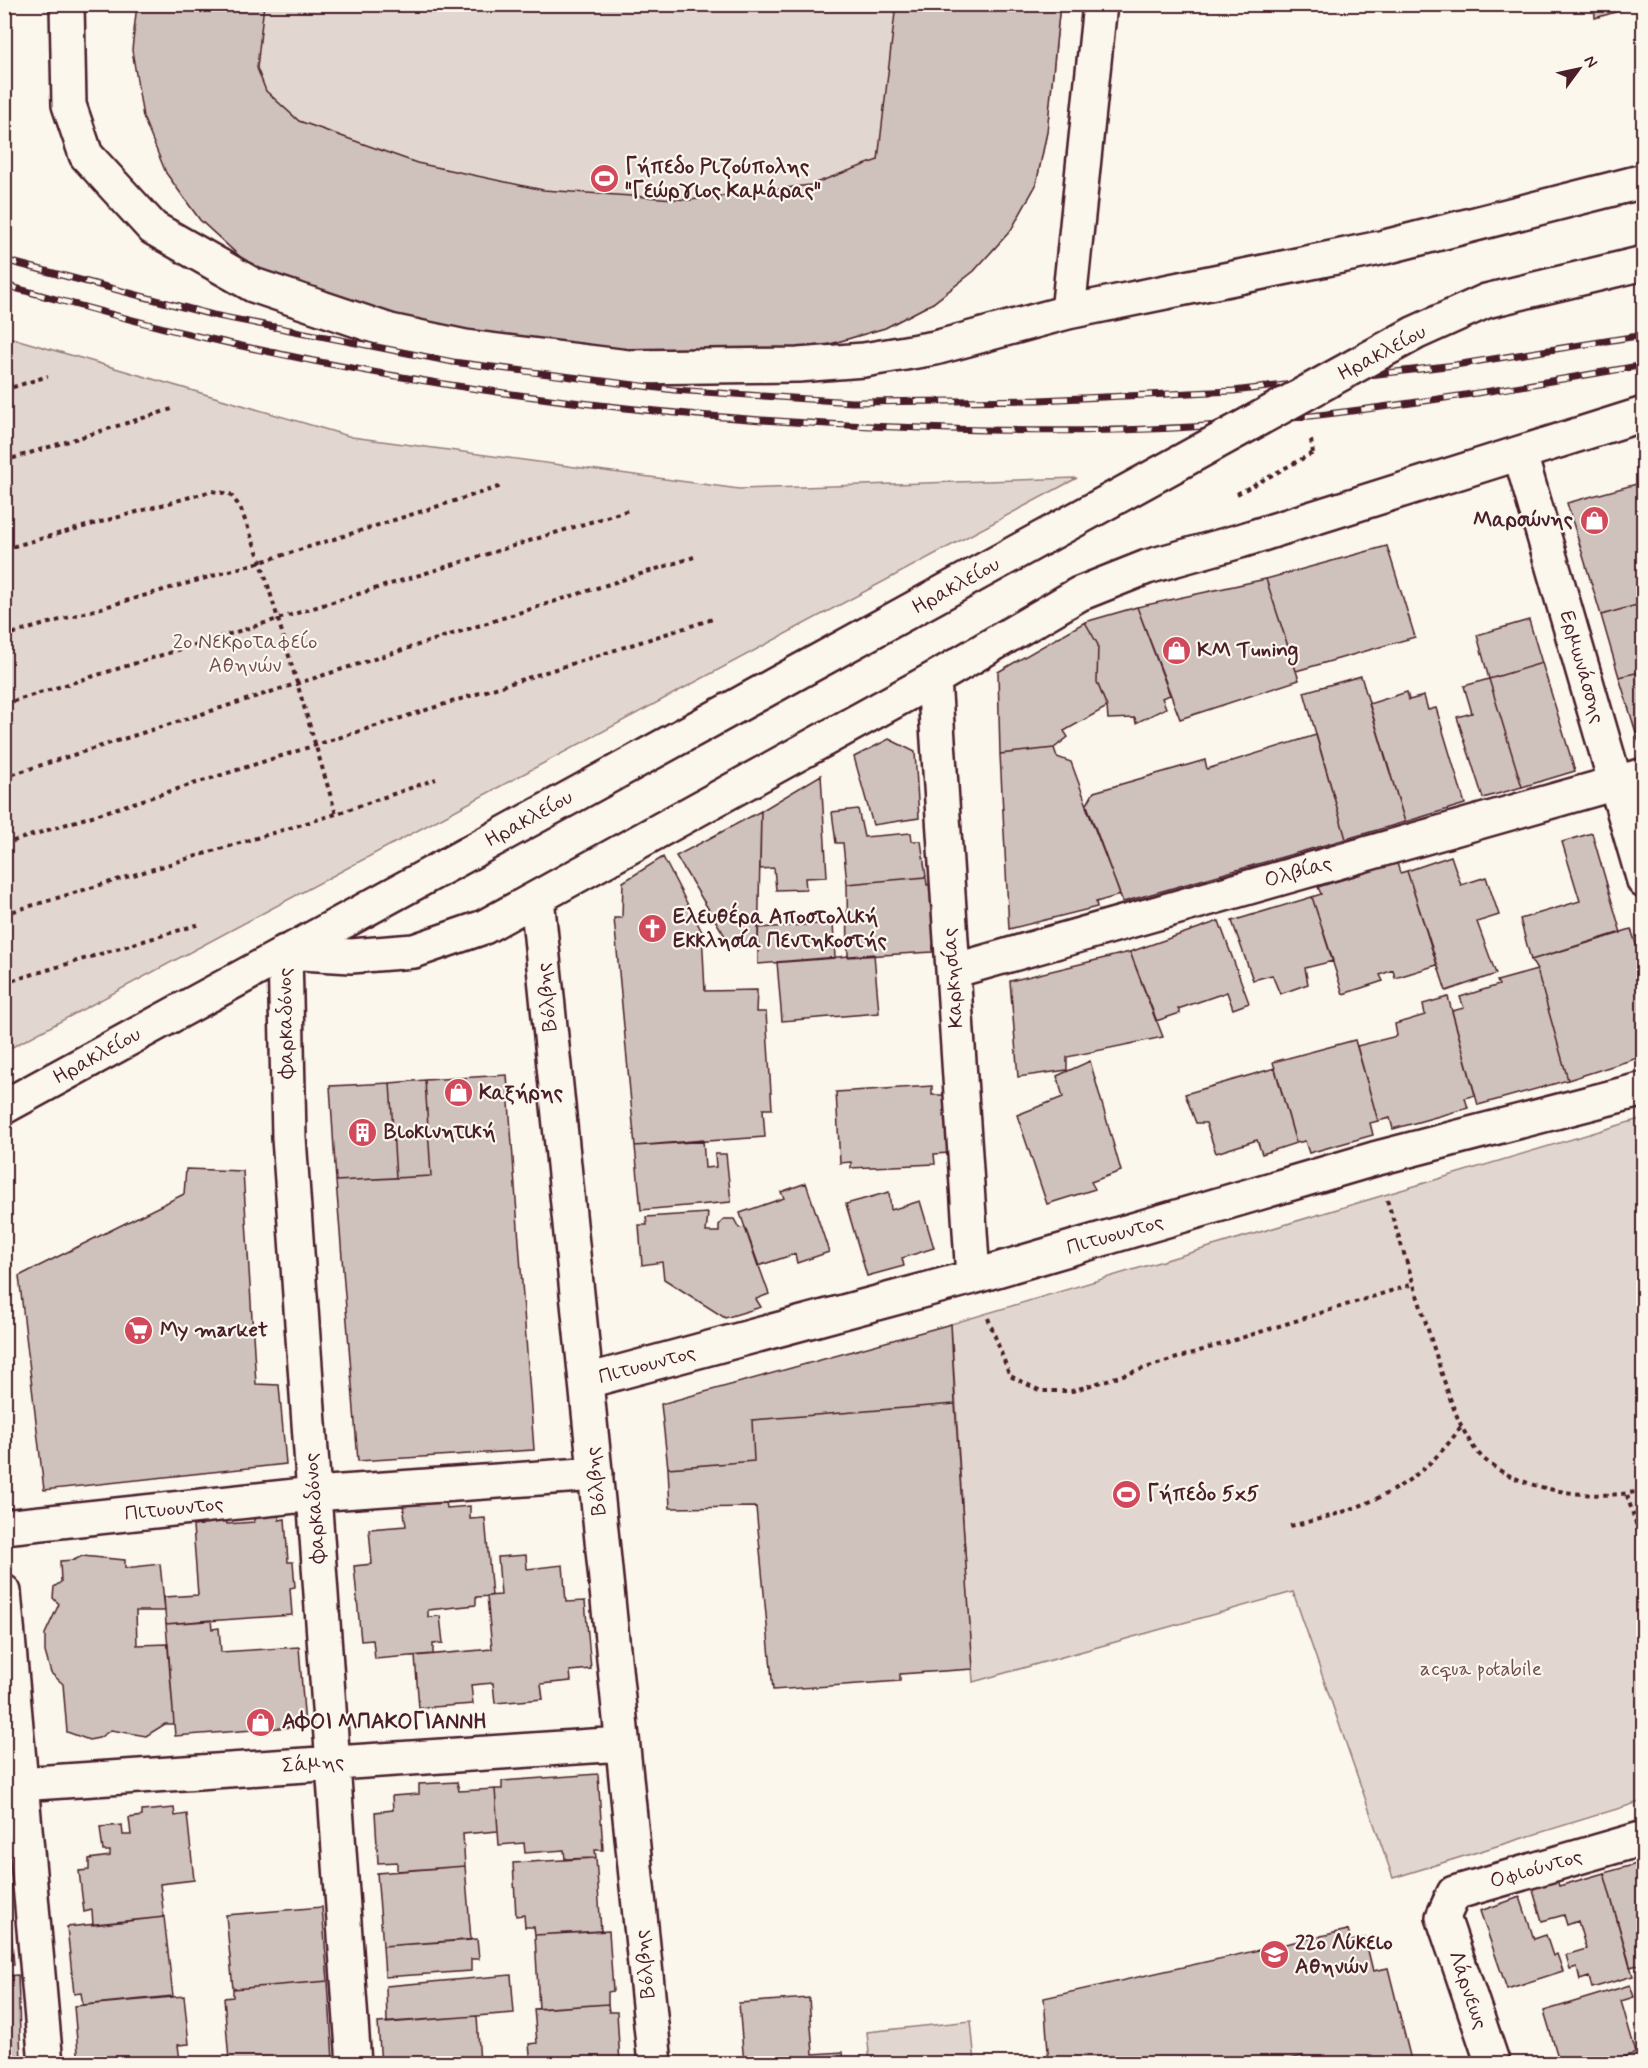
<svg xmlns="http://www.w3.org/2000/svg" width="1648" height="2068" font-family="Mynerve,sans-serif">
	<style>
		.green { fill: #e2d7d0; stroke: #967b7e; stroke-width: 1.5 }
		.building { fill: #cfc2bc; stroke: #4a1f2b; stroke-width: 1.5 }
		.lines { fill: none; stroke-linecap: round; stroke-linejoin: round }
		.minor-casing { stroke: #4a1f2b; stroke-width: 38 }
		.major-casing { stroke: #4a1f2b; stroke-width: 38 }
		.path { stroke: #4a1f2b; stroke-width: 4; stroke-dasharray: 4.5 4.5; stroke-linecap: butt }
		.minor { stroke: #fbf7ec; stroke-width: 33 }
		.major { stroke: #fbf7ec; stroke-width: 33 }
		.rail-casing { stroke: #4a1f2b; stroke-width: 7 }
		.rail { stroke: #fbf7ec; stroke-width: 4.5; stroke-dasharray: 14; stroke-linecap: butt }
		.major-bridge-casing { stroke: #4a1f2b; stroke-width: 38; stroke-linecap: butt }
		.path-bridge { stroke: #4a1f2b; stroke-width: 4; stroke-dasharray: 4.5 4.5; stroke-linecap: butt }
		.major-bridge { stroke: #fbf7ec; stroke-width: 33 }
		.labels { text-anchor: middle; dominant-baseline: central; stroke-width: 4.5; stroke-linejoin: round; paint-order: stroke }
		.poi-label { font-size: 21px; font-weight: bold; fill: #4a1f2b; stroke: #fbf7ec; text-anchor: start }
		.street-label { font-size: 21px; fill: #4a1f2b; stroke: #fbf7ec }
		.park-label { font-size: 21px; fill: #704d54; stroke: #fbf7ec }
	</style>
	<rect width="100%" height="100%" fill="#fbf7ec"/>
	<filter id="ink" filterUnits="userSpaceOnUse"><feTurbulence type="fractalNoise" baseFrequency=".0167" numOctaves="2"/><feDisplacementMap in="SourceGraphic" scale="12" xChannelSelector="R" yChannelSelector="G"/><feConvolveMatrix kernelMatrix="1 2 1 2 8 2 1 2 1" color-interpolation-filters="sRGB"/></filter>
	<g filter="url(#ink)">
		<!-- green -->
		<path class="green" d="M 137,5 L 1060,5 L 1047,132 L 1036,185 L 1011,230 L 974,271 L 933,303 L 885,328 L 820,347 L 305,292 L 248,264 L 200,220 L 166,173 Z
			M 5,336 L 352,437 L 739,489 L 1077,478 L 5,1051 Z
			M 1643,1118 L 1643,1801 L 1393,1878 L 1293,1592 L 973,1682 L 951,1324 Z
			M 971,2021 L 975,2063 L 870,2063 L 867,2032 Z"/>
		<!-- building -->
		<path class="building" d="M 137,4 L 264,4 L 257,68 L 266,91 L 299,121 L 417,163 L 543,190 L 690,200 L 810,185 L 878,160 L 896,4 L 1060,4 L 1047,132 L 1036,185 L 1011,230 L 974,271 L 933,303 L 885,328 L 820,347 L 703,355 L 580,353 L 404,325 L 305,292 L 248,264 L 200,220 L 166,173 L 143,117 L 132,50 Z
			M 1594,4 L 1643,4 L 1595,18 Z
			M 1644,482 L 1644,603 L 1601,615 L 1567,503 Z
			M 1387,546 L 1415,637 L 1296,671 L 1266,579 Z
			M 1266,579 L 1299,680 L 1180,719 L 1137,607 Z
			M 1644,603 L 1644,671 L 1619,677 L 1601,615 Z
			M 1137,607 L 1170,695 L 1162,698 L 1166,708 L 1136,723 L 1135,718 L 1108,719 L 1107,707 L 1097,682 L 1098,645 L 1085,622 Z
			M 1529,620 L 1542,663 L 1489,679 L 1477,635 Z
			M 1085,622 L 1098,645 L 1097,682 L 1107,707 L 1064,731 L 1068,737 L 1054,748 L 1000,754 L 998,672 Z
			M 1542,663 L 1575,771 L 1522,787 L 1489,679 Z
			M 1644,671 L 1644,749 L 1641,749 L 1619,677 Z
			M 1361,676 L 1405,822 L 1346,839 L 1304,692 Z
			M 1489,679 L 1522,787 L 1483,798 L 1457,717 L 1472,713 L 1464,686 Z
			M 1407,692 L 1409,700 L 1424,696 L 1428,710 L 1436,708 L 1465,804 L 1405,822 L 1369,704 Z
			M 1316,735 L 1346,839 L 1123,902 L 1086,806 L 1094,792 L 1205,760 L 1207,769 Z
			M 889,739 L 915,752 L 919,818 L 873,825 L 854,757 Z
			M 1054,748 L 1057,757 L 1071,762 L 1120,895 L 1096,902 L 1097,907 L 1009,929 L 1000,754 Z
			M 821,775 L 827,877 L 805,878 L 806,889 L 776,890 L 774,868 L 760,869 L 761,811 Z
			M 858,809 L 864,837 L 911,833 L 912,841 L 921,841 L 926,877 L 847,884 L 843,843 L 836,843 L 832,812 Z
			M 761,811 L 758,948 L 731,946 L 676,856 Z
			M 1592,833 L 1621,933 L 1531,960 L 1520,919 L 1580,901 L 1562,842 Z
			M 1451,856 L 1461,885 L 1486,877 L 1499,915 L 1477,922 L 1496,974 L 1446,991 L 1407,871 Z
			M 663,857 L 702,932 L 705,991 L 757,990 L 756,1012 L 766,1012 L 772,1109 L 763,1109 L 765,1137 L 635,1146 L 614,918 L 622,918 L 623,882 Z
			M 1397,863 L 1400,873 L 1407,871 L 1437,965 L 1395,978 L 1393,970 L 1380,975 L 1383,981 L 1343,994 L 1312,897 L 1321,894 L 1318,887 Z
			M 926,877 L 927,885 L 933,883 L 939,944 L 933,945 L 933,952 L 848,957 L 847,884 Z
			M 1312,897 L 1333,961 L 1305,968 L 1308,984 L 1280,994 L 1272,975 L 1253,980 L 1232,921 Z
			M 1219,921 L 1249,1003 L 1233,1009 L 1227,992 L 1178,1009 L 1180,1013 L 1156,1021 L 1130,952 Z
			M 833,923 L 835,958 L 758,964 L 758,928 Z
			M 1631,929 L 1644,968 L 1644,1056 L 1568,1080 L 1537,970 L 1531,960 Z
			M 1130,952 L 1163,1037 L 1067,1057 L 1067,1070 L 1018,1077 L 1010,981 Z
			M 874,954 L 879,1013 L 782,1021 L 777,962 Z
			M 1537,970 L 1568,1080 L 1478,1105 L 1452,1011 L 1464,1008 L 1460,997 L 1499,985 L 1497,981 Z
			M 1448,997 L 1475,1095 L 1465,1098 L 1468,1108 L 1393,1129 L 1390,1118 L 1378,1121 L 1357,1046 L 1397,1036 L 1395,1024 L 1425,1015 L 1423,1004 Z
			M 1355,1040 L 1378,1121 L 1370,1123 L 1373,1135 L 1309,1153 L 1305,1141 L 1296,1143 L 1273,1062 Z
			M 1090,1061 L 1121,1171 L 1091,1182 L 1095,1189 L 1047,1204 L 1017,1115 L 1063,1097 L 1057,1076 Z
			M 1275,1068 L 1296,1143 L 1262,1154 L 1257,1140 L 1216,1153 L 1206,1123 L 1196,1123 L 1185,1094 Z
			M 507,1075 L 534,1450 L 358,1461 L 336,1181 L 431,1176 L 425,1080 Z
			M 425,1080 L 431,1176 L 396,1178 L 390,1083 Z
			M 390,1083 L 396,1178 L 336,1181 L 330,1086 Z
			M 932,1086 L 932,1095 L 946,1095 L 950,1153 L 934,1154 L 935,1164 L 851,1168 L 851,1162 L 840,1163 L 836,1092 Z
			M 703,1140 L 705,1168 L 716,1167 L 715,1154 L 726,1154 L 731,1202 L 641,1210 L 635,1146 Z
			M 186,1169 L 243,1171 L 256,1384 L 279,1385 L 286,1464 L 44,1490 L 19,1276 L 184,1194 Z
			M 806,1183 L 829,1252 L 797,1263 L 795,1254 L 758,1266 L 740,1213 L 784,1198 L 781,1192 Z
			M 889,1192 L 891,1210 L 920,1201 L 934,1248 L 902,1258 L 904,1266 L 867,1276 L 846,1204 Z
			M 708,1213 L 706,1232 L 719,1232 L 719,1225 L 724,1219 L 734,1219 L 739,1228 L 745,1227 L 769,1294 L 756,1299 L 761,1307 L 725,1318 L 664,1279 L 662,1262 L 642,1265 L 639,1225 L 647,1225 L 646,1217 Z
			M 951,1324 L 955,1404 L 752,1420 L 754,1461 L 668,1468 L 661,1404 Z
			M 955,1404 L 973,1669 L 900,1674 L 900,1681 L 773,1690 L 756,1507 L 670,1508 L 668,1468 L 754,1461 L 752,1420 Z
			M 446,1502 L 447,1508 L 470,1506 L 470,1519 L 485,1518 L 492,1596 L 476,1597 L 476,1605 L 428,1610 L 428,1617 L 440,1616 L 443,1643 L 433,1644 L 433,1654 L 375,1659 L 373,1640 L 361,1641 L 354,1566 L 372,1564 L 369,1529 L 406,1526 L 403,1505 Z
			M 279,1515 L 279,1520 L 285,1519 L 288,1562 L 293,1562 L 295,1587 L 290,1588 L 292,1615 L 166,1624 L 164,1597 L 198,1595 L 193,1526 L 202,1525 L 201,1520 L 226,1518 L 227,1524 L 254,1522 L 254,1516 Z
			M 526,1555 L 527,1569 L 563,1565 L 566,1602 L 585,1601 L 591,1669 L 570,1671 L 571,1681 L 541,1684 L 543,1699 L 495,1703 L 493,1683 L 471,1685 L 473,1704 L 419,1708 L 415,1656 L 492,1649 L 487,1596 L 501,1595 L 498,1557 Z
			M 82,1556 L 125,1560 L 125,1568 L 160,1564 L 165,1611 L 136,1611 L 137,1645 L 168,1644 L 174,1724 L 165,1724 L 146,1736 L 111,1730 L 99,1738 L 89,1740 L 67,1732 L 63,1684 L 51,1673 L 45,1652 L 45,1634 L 59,1604 L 53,1598 L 54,1587 L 61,1582 L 60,1561 L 74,1560 Z
			M 211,1620 L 212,1629 L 219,1628 L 221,1652 L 299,1647 L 305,1726 L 175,1736 L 166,1624 Z
			M 598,1774 L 603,1850 L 595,1850 L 596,1858 L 565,1859 L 564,1850 L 525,1853 L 524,1843 L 499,1845 L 495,1789 L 502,1789 L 502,1781 Z
			M 457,1782 L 459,1791 L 495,1789 L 498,1831 L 463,1834 L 465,1866 L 397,1871 L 397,1862 L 378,1863 L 375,1812 L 393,1810 L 392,1796 L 419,1794 L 419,1784 Z
			M 174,1808 L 175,1816 L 187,1814 L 194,1880 L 160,1884 L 164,1917 L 93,1925 L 92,1910 L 84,1912 L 79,1871 L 89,1870 L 89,1859 L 110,1856 L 110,1851 L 103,1851 L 100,1827 L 122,1825 L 123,1835 L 131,1835 L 129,1818 L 142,1816 L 142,1811 Z
			M 596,1858 L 601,1931 L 535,1935 L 534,1927 L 525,1927 L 524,1915 L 516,1916 L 513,1863 Z
			M 1644,1862 L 1644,1969 L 1639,1970 L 1638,1965 L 1630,1967 L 1604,1873 Z
			M 465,1866 L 471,1940 L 383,1946 L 377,1873 Z
			M 1604,1873 L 1633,1976 L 1592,1988 L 1589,1977 L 1580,1980 L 1577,1967 L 1570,1969 L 1566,1955 L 1586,1949 L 1578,1921 L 1567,1925 L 1564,1915 L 1542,1921 L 1532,1887 L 1557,1880 L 1559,1886 Z
			M 1520,1897 L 1534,1939 L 1546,1935 L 1553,1956 L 1557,1954 L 1563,1971 L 1507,1989 L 1480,1911 Z
			M 322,1907 L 328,1981 L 233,1989 L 226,1915 Z
			M 4,1908 L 9,1908 L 14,1965 L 9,1965 L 10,1976 L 4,1976 Z
			M 164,1917 L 173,1996 L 83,2005 L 81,1993 L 74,1994 L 67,1927 Z
			M 1348,1930 L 1351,1941 L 1365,1938 L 1373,1971 L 1388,1968 L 1412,2064 L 1303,2064 L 1302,2056 L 1274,2064 L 1049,2064 L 1044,1998 Z
			M 609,1931 L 613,1991 L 608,1992 L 608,2004 L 539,2009 L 535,1935 Z
			M 477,1939 L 479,1959 L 471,1959 L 471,1971 L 385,1977 L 383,1946 Z
			M 18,1975 L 21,2063 L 4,2064 L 4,1976 Z
			M 511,1975 L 514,2013 L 387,2023 L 386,1986 Z
			M 328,1981 L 333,2060 L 281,2064 L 229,2061 L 224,1998 L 233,1997 L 233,1989 Z
			M 1630,1985 L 1634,1997 L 1621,2001 L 1636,2053 L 1601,2064 L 1560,2064 L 1544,2011 Z
			M 184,1996 L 189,2044 L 178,2045 L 180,2060 L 170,2061 L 170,2064 L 79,2064 L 74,2006 Z
			M 809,1998 L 813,2054 L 843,2052 L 844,2064 L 744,2064 L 739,2003 Z
			M 608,2004 L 609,2012 L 617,2012 L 620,2064 L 531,2064 L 529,2044 L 537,2043 L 534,2009 Z
			M 477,2016 L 480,2064 L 381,2064 L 378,2023 Z
			M 1644,2057 L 1644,2064 L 1623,2064 Z
			M 333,2060 L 333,2064 L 281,2064 Z"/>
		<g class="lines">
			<defs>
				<path id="minor" d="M 67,4 L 69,105 L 86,155 L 153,228 L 253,285 L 390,331 L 465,347 L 628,367 L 798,365 L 864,360 L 935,348 L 1068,312 L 1385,247 L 1644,181
					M 1068,312 L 1100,4
					M 1520,454 L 1644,881
					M 934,679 L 973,1277
					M 537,898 L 655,2064
					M 953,971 L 1644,775
					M 587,1381 L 973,1277 L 1374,1159 L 1644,1089
					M 4,1527 L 314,1494 L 596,1474
					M 4,1592 L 46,2064
					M 4,1785 L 622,1744
					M 354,2064 L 289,1138 L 285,952 L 351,956 L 414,951 L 484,927 L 934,679 L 1079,594 L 1147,567 L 1240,541 L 1644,414
					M 1493,2064 L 1443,1917 L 1454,1893 L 1644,1838"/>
				<path id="major" d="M 4,1107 L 449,864"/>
			</defs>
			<!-- minor casing -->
			<use href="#minor" class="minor-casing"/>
			<!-- major casing -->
			<use href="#major" class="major-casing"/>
			<!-- path -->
			<path class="path" d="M 4,390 L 48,376
				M 4,461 L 172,409
				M 1237,494 L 1313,453
				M 4,549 L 212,491 L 230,494 L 240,507 L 261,562 L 336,814
				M 4,636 L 261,562 L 502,486
				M 4,704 L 629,510
				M 4,777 L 694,557
				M 4,844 L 716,618
				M 4,914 L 336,814 L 436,779
				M 4,983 L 200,924
				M 1387,1200 C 1403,1250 1419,1301 1435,1352 C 1445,1383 1454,1417 1472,1445 C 1501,1490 1595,1503 1644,1490
				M 988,1318 L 1010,1376 L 1041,1391 L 1072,1391 L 1413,1284
				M 1627,1495 L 1644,1549
				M 1290,1526 C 1362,1510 1419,1489 1462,1425"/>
			<!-- minor -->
			<use href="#minor" class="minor"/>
			<!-- major -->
			<use href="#major" class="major"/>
			<defs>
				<path id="rail" d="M 4,260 L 213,315 L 453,362 L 674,390 L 852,402 L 1039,400 L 1233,391 L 1455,365 L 1644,335
					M 4,285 C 71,303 138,323 206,338 C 440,392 683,421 923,428 C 1026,432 1129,433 1231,424 C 1370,412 1507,389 1644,365"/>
			</defs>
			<!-- rail casing -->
			<use href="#rail" class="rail-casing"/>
			<!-- rail -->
			<use href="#rail" class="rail"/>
			<defs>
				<path id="major-bridge" d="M 449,864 L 1415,333 L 1486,301 L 1644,263"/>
			</defs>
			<!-- major-bridge casing -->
			<use href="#major-bridge" class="major-bridge-casing"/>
			<!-- path-bridge -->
			<path class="path-bridge" d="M 1311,440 L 1313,453"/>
			<!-- major-bridge -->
			<use href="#major-bridge" class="major-bridge"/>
		</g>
	</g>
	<!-- icons -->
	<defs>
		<symbol id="stadium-disc" viewBox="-11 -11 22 22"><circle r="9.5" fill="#d1495b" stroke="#fbf7ec"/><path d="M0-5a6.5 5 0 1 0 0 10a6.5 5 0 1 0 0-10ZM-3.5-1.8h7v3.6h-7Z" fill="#fff"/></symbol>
		<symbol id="shop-disc" viewBox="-11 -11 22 22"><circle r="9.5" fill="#d1495b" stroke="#fbf7ec"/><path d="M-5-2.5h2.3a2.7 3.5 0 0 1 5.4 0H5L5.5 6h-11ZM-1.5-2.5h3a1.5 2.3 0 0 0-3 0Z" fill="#fff"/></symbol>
		<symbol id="church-disc" viewBox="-11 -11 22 22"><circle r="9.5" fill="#d1495b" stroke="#fbf7ec"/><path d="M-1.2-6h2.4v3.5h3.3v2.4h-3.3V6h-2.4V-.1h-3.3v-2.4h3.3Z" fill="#fff"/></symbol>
		<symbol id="building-disc" viewBox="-11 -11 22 22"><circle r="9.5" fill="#d1495b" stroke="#fbf7ec"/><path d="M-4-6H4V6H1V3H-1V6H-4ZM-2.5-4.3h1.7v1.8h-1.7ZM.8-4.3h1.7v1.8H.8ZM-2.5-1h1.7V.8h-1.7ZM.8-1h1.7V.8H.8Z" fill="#fff"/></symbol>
		<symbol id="supermarket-disc" viewBox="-11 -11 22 22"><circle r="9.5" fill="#d1495b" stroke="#fbf7ec"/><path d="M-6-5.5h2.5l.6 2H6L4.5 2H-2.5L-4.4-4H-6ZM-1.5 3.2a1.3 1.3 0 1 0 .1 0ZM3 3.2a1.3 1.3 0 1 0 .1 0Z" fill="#fff"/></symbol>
		<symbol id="school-disc" viewBox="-11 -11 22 22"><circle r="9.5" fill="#d1495b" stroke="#fbf7ec"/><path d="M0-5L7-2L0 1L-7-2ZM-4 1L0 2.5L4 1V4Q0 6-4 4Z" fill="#fff"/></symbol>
	</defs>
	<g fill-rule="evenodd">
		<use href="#stadium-disc" x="588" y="162" width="33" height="33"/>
		<use href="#shop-disc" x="1578" y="504" width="33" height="33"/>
		<use href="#shop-disc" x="1160" y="634" width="33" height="33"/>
		<use href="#church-disc" x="636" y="912" width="33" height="33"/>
		<use href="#shop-disc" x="442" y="1076" width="33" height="33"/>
		<use href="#building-disc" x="346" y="1116" width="33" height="33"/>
		<use href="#supermarket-disc" x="122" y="1314" width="33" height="33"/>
		<use href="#stadium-disc" x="1110" y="1478" width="33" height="33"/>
		<use href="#shop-disc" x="244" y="1706" width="33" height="33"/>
		<use href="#school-disc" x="1258" y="1938" width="33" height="33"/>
	</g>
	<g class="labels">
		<!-- poi labels -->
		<g class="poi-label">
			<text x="625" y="167">Γήπεδο Ριζούπολης<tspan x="625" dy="24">"Γεώργιος Καμάρας"</tspan></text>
			<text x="1573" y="520" text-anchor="end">Μαρσώνης</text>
			<text x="1197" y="650">KM Tuning</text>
			<text x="673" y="917">Ελευθέρα Αποστολική<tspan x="673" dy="24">Εκκλησία Πεντηκοστής</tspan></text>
			<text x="479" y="1093">Καξήρης</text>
			<text x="384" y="1132">Βιοκινητική</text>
			<text x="160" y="1330">My market</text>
			<text x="1147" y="1494">Γήπεδο 5x5</text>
			<text x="282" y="1722">ΑΦΟΙ ΜΠΑΚΟΓΙΑΝΝΗ</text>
			<text x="1295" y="1943">22ο Λύκειο<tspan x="1295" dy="24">Αθηνών</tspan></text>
		</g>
		<!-- street labels -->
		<g class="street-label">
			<text transform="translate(1382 353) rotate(-28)">Ηρακλείου</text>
			<text transform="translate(956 586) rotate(-29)">Ηρακλείου</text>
			<text transform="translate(1582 667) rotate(74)">Ερμωνάσσης</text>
			<text transform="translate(529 819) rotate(-29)">Ηρακλείου</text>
			<text transform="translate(1298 872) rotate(-16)">Ολβίας</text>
			<text transform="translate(953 978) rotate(-94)">Καρκησίας</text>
			<text transform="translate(547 997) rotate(-96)">Βόλβης</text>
			<text transform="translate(286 1023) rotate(-91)">Φαρκαδόνος</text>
			<text transform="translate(97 1056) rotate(-29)">Ηρακλείου</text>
			<text transform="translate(1115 1235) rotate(-16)">Πιτυουντος</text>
			<text transform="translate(647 1365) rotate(-15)">Πιτυουντος</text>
			<text transform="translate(596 1481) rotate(-96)">Βόλβης</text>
			<text transform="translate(315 1508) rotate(-94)">Φαρκαδόνος</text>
			<text transform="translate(174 1509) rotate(-6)">Πιτυουντος</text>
			<text transform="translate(313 1764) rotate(-4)">Σάμης</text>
			<text transform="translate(1536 1869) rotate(-16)">Οφιούντος</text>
			<text transform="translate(645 1964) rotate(-96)">Βόλβης</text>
			<text transform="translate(1468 1990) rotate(71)">Λάρνεως</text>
		</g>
		<!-- park labels -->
		<g class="park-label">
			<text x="245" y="642">2ο Νεκροταφείο<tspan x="245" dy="24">Αθηνών</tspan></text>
			<text x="1481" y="1669">acqua potabile</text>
		</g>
	</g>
	<!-- margin -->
	<rect width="1648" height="2068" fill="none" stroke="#fbf7ec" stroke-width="24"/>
	<rect x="12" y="12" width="1624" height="2044" fill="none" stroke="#4a1f2b" stroke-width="2" filter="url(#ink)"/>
	<!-- north arrow -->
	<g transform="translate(1579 69) rotate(57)" stroke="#fbf7ec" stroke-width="4.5" paint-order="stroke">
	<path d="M0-4.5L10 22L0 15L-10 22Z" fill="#4a1f2b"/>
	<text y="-9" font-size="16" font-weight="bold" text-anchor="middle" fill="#4a1f2b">N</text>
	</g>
</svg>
